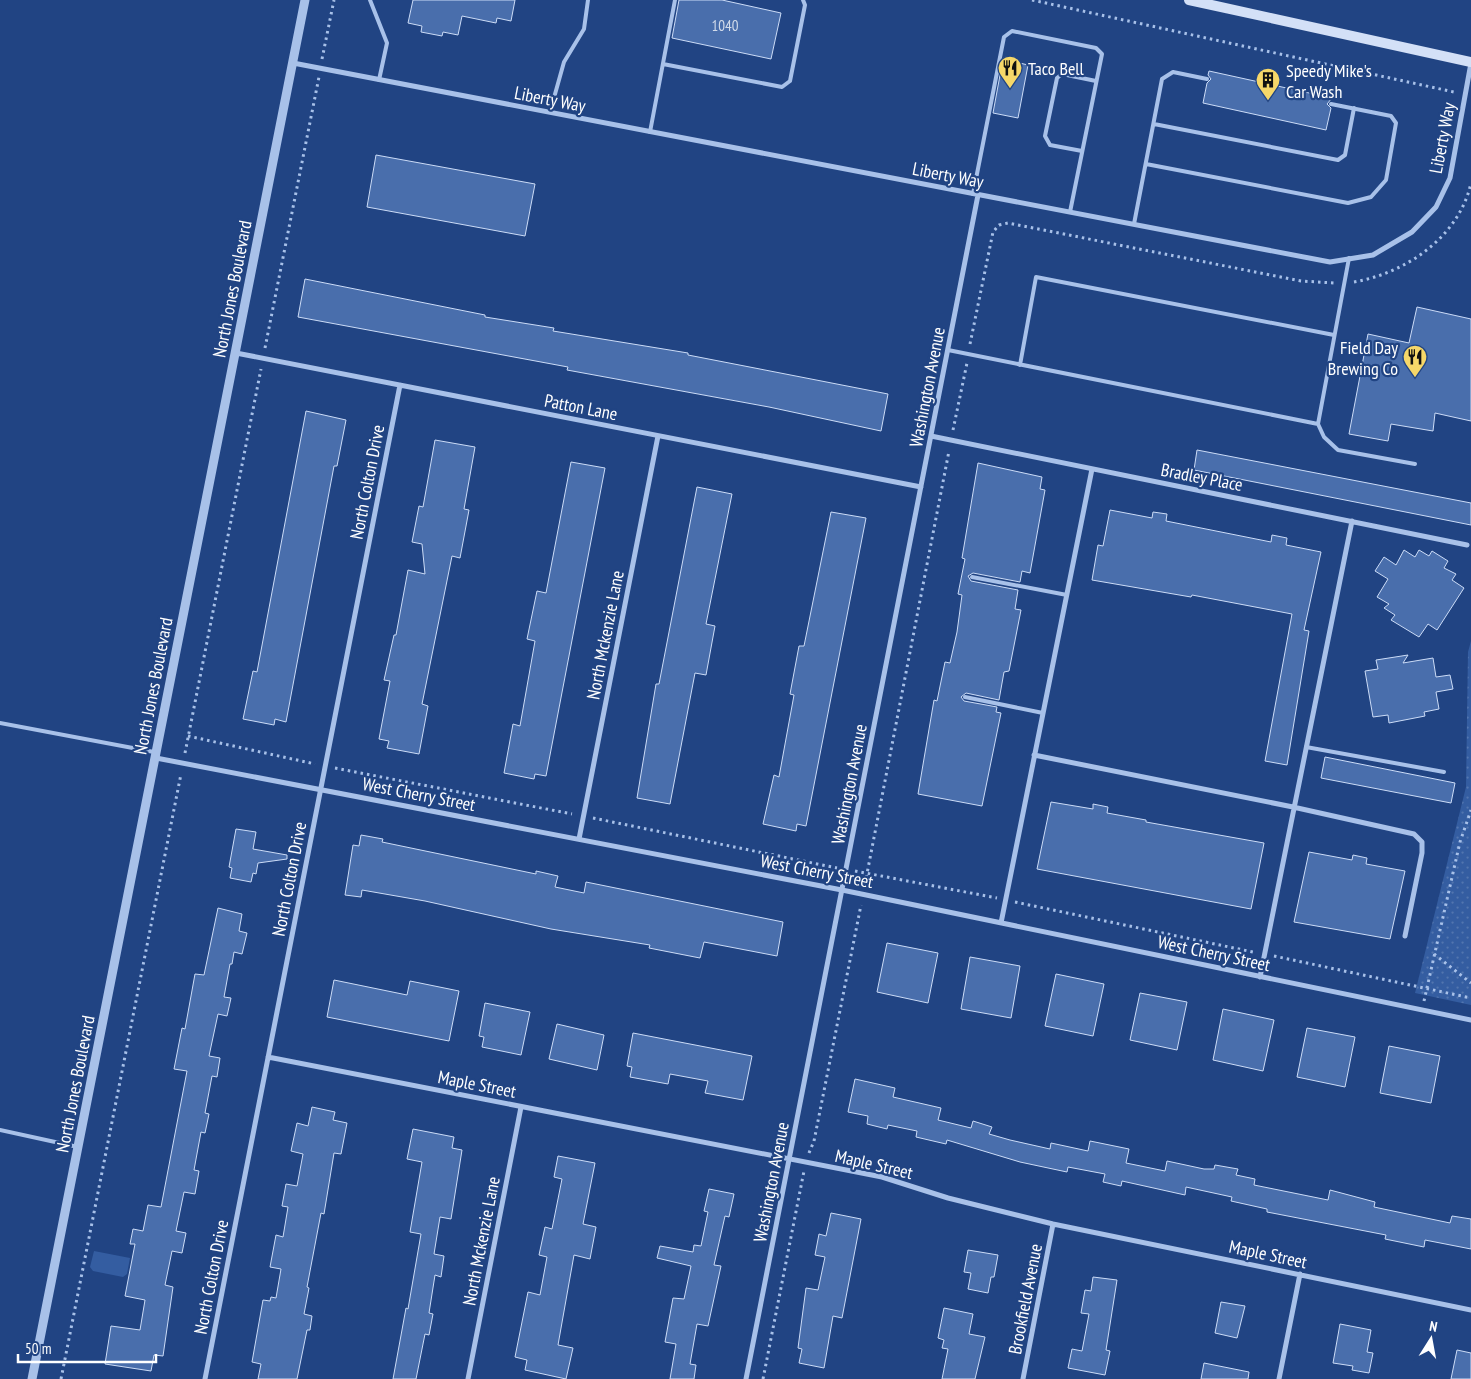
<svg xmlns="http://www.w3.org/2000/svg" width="1471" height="1379" font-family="'PT Sans Narrow',sans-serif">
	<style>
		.park { fill: url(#park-dots) }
		.garden { fill: #345da1 }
		.building { fill: #496eac; stroke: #ccdcf7 }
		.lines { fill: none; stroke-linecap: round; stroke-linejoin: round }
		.path { stroke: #a8c1e9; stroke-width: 3; stroke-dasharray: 2.5 4; stroke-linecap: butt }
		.service { stroke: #a8c1e9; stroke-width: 4 }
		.minor { stroke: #a8c1e9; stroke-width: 5 }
		.tertiary { stroke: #a8c1e9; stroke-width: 9 }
		.secondary { stroke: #d3e0f7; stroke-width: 10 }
		.labels { text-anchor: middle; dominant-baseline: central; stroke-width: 4.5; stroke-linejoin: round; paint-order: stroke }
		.number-label { font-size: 15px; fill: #d2dbea }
		.poi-label { font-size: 18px; fill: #fff; stroke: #214483; text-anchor: start }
		.street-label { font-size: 18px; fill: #fff; stroke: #214483 }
	</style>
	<defs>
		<pattern id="park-dots" width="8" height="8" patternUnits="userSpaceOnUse" patternTransform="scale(1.25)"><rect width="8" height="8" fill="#345da1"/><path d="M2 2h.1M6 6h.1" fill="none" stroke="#5275af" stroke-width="1.8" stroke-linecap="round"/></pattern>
	</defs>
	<rect width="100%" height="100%" fill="#214483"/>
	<!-- park -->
	<path class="park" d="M 1471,641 L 1471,1005 L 1415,993 L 1466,787 L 1468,652 Z"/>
	<!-- garden -->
	<path class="garden" d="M 94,1251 L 130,1258 L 127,1274 L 123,1277 L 93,1271 L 90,1267 Z"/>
	<!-- building -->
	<path class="building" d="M 413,0 L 515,0 L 511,21 L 497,18 L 496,23 L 462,16 L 458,35 L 443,32 L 442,36 L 421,32 L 422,26 L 408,23 Z
		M 679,0 L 722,0 L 781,13 L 771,59 L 672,38 Z
		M 1003,59 L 1028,65 L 1018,118 L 993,113 Z
		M 1209,71 L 1332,98 L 1327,104 L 1331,108 L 1326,130 L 1203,103 L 1207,83 L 1211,79 L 1208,75 Z
		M 376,155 L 535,184 L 525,236 L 367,207 Z
		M 305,279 L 485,315 L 485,317 L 554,328 L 553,331 L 688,353 L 688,355 L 888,394 L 881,431 L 769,407 L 567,370 L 568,367 L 298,317 Z
		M 1417,307 L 1471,319 L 1471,421 L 1435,413 L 1433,431 L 1391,424 L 1388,441 L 1349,434 L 1368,334 L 1409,343 Z
		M 306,411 L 346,420 L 337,466 L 334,466 L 286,722 L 275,719 L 274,725 L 243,719 L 253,671 L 257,672 Z
		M 435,440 L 475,447 L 464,509 L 469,510 L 460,558 L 452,556 L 422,704 L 428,706 L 419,754 L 387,748 L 389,741 L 379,739 L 390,681 L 384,680 L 394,635 L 396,635 L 408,570 L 425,574 L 422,544 L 412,542 L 419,506 L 423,507 Z
		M 1197,450 L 1471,503 L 1471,525 L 1194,470 Z
		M 571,462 L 605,468 L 546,776 L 535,774 L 534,779 L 504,773 L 513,724 L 520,726 L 535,641 L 527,639 L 537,591 L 546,593 Z
		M 978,463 L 1042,477 L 1040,489 L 1045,490 L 1030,573 L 1022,571 L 1020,582 L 973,573 L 968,576 L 971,581 L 1018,590 L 1015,609 L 1021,610 L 1009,671 L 1004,672 L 999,700 L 966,693 L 961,697 L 964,701 L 997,707 L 996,712 L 1001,713 L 982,806 L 918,794 L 934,700 L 937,701 L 945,662 L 950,663 L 957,632 L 962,595 L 958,594 L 965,559 L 962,558 Z
		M 697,487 L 732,494 L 706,624 L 715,626 L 706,675 L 695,673 L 670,804 L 637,798 L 656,684 L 659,684 Z
		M 1110,510 L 1152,518 L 1153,512 L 1167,514 L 1166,521 L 1271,542 L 1272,535 L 1287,538 L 1286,545 L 1321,552 L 1304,630 L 1309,631 L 1287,765 L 1265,761 L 1292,614 L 1192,595 L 1191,597 L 1092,580 L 1098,545 L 1103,546 Z
		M 831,512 L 866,518 L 806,826 L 797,824 L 796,831 L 763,824 L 774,775 L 779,777 L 794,695 L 790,694 L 799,646 L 804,646 Z
		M 1404,550 L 1415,557 L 1419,550 L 1429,556 L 1432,551 L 1448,561 L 1444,568 L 1456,574 L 1452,580 L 1464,588 L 1437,630 L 1428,624 L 1419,637 L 1391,620 L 1395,615 L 1384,608 L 1389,604 L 1377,597 L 1388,579 L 1375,571 L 1384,557 L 1396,565 Z
		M 1408,655 L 1403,663 L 1433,658 L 1436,677 L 1450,675 L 1453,689 L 1436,692 L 1439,709 L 1424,712 L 1425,716 L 1389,723 L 1388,715 L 1373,717 L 1365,671 L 1378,669 L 1376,660 Z
		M 1325,757 L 1455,783 L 1451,803 L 1321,778 Z
		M 1051,802 L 1093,809 L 1093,804 L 1108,807 L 1107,813 L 1146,820 L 1146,822 L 1264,843 L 1251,909 L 1037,869 Z
		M 236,829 L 256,832 L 253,849 L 287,855 L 287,859 L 258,863 L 256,874 L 253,873 L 251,882 L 230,878 L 232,868 L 229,867 Z
		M 361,835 L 383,839 L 382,842 L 536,874 L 536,871 L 558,876 L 555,887 L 584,893 L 586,882 L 783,922 L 777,956 L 704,942 L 700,958 L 649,948 L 650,945 L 551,929 L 425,901 L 362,890 L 361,897 L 345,895 L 353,845 L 359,846 Z
		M 1309,852 L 1352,860 L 1353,855 L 1367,858 L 1366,864 L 1405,871 L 1390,939 L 1294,922 Z
		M 218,908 L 242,914 L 239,931 L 247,933 L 242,954 L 234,952 L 232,964 L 230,964 L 224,997 L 231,998 L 227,1016 L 218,1014 L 209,1056 L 220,1058 L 217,1077 L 212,1076 L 205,1113 L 209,1114 L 205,1133 L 201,1132 L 194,1170 L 199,1171 L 195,1194 L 184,1192 L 176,1231 L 186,1233 L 182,1253 L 172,1251 L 165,1285 L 173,1287 L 163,1356 L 154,1355 L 151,1371 L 105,1364 L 111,1326 L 140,1330 L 145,1300 L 125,1296 L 135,1244 L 130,1244 L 133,1229 L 143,1231 L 148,1205 L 161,1207 L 187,1071 L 174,1069 L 182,1028 L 185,1029 L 195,974 L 204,975 Z
		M 887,943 L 938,953 L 928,1003 L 877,992 Z
		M 970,957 L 1020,966 L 1011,1018 L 961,1009 Z
		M 1056,974 L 1104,984 L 1093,1036 L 1045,1026 Z
		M 334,980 L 407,995 L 410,981 L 459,991 L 449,1041 L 327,1017 Z
		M 1140,993 L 1187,1002 L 1177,1050 L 1130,1040 Z
		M 485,1003 L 530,1012 L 521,1055 L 482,1047 L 484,1037 L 479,1036 Z
		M 1223,1009 L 1274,1020 L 1263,1071 L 1213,1060 Z
		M 557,1024 L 604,1035 L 597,1070 L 549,1059 Z
		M 1307,1028 L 1355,1037 L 1345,1087 L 1297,1077 Z
		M 633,1033 L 752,1056 L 743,1100 L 705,1093 L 708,1081 L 670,1074 L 668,1084 L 630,1077 L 632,1067 L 627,1066 Z
		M 1389,1046 L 1440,1056 L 1431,1103 L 1380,1093 Z
		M 855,1079 L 895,1088 L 893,1097 L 941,1108 L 938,1120 L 971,1128 L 973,1121 L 992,1127 L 989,1134 L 1010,1140 L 1050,1149 L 1051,1143 L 1088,1151 L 1090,1141 L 1129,1149 L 1126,1163 L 1165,1171 L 1167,1161 L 1204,1169 L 1214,1169 L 1215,1165 L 1238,1169 L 1236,1175 L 1255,1179 L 1254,1185 L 1328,1200 L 1330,1190 L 1375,1202 L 1374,1207 L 1450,1223 L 1452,1216 L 1471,1219 L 1471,1249 L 1425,1240 L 1424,1247 L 1385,1239 L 1386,1235 L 1267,1212 L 1267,1209 L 1231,1201 L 1232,1197 L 1186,1187 L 1185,1195 L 1122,1181 L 1121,1186 L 1103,1182 L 1105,1174 L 1068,1167 L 1067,1172 L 1020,1162 L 947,1140 L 946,1144 L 916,1137 L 917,1131 L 888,1125 L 887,1129 L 867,1124 L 868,1116 L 848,1112 Z
		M 312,1107 L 335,1112 L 333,1120 L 347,1123 L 341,1154 L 334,1153 L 324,1214 L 321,1213 L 307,1287 L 309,1288 L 304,1314 L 312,1316 L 310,1330 L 307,1330 L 297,1379 L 258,1379 L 261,1364 L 252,1362 L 263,1300 L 270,1301 L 271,1297 L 276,1298 L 281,1269 L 270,1267 L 276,1235 L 283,1237 L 288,1207 L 282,1206 L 286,1184 L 297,1186 L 303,1154 L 291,1151 L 297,1123 L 308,1126 Z
		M 413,1129 L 454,1137 L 452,1148 L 462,1150 L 451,1219 L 440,1217 L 434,1254 L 444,1256 L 441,1277 L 435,1275 L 429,1313 L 433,1314 L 429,1335 L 425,1334 L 416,1379 L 393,1379 L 406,1308 L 408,1309 L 421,1234 L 410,1232 L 422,1162 L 407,1159 Z
		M 558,1156 L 595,1163 L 583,1224 L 596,1227 L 590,1259 L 574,1255 L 558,1345 L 573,1348 L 566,1379 L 525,1370 L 527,1360 L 515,1357 L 528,1292 L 540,1295 L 547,1257 L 539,1255 L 545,1227 L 552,1229 L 562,1179 L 554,1177 Z
		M 709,1189 L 734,1194 L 729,1217 L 725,1216 L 714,1265 L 721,1266 L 716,1289 L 708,1326 L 697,1324 L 690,1364 L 696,1365 L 694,1379 L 670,1379 L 676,1344 L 665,1342 L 673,1298 L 684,1299 L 691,1266 L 657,1258 L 660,1246 L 693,1252 L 694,1245 L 701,1246 L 708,1212 L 704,1211 Z
		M 831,1213 L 861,1219 L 842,1318 L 833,1316 L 824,1368 L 799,1363 L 802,1349 L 798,1348 L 806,1288 L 818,1290 L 825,1257 L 815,1255 L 819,1234 L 826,1236 Z
		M 968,1250 L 998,1255 L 994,1277 L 991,1277 L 988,1293 L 968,1289 L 971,1273 L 964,1272 Z
		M 1093,1277 L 1117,1280 L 1106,1350 L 1110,1351 L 1105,1375 L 1068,1368 L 1072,1349 L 1082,1351 L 1089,1314 L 1081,1313 L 1085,1290 L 1091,1291 Z
		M 1221,1302 L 1245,1306 L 1237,1338 L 1215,1333 Z
		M 944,1308 L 973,1314 L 969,1334 L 985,1337 L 975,1379 L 942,1379 L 948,1349 L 942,1348 L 944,1340 L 938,1338 Z
		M 1340,1324 L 1371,1330 L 1367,1352 L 1373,1353 L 1369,1373 L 1352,1370 L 1353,1366 L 1333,1363 Z
		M 1457,1350 L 1471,1353 L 1471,1379 L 1451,1379 Z
		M 1204,1363 L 1249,1372 L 1248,1379 L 1201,1379 Z"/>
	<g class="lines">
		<!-- path -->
		<path class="path" d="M 1032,0 L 1454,92
			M 322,59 L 334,0
			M 1354,282 C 1406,273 1459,237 1471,183
			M 970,344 L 993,232 L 999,225 L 1008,223 L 1301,281 L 1335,283
			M 265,348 L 319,77
			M 953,430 L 967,363
			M 188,736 L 315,764
			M 185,753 L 261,369
			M 335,768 L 572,814
			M 593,818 L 837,868
			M 855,871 L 997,898
			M 865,884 L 949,451
			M 1015,902 L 1253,952
			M 1434,954 L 1471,983
			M 1274,956 L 1471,998
			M 1424,1001 L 1460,842 L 1471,810
			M 809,1153 L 814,1141 L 861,905
			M 61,1379 L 181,774
			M 763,1379 L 804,1171"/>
		<!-- service -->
		<path class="service" d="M 370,0 L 387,43 L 379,80
			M 663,64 L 782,87 L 790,81 L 805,5 L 803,0
			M 550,112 L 564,62 L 584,29 L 588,0
			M 1154,124 L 1338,160 L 1345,155 L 1354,108
			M 650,132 L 675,0
			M 1082,151 L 1050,145 L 1045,136 L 1057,78 L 1062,74 L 1096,81
			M 1146,164 L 1348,203 L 1371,197 L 1386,180 L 1396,123 L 1391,116 L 1331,104
			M 973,194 L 1004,37 L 1012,31 L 1096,48 L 1102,54 L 1070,212
			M 1134,224 L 1162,79 L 1173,72 L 1207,79
			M 948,350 L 1318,424 L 1349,258
			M 1020,365 L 1036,277 L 1334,335
			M 1318,424 L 1324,437 L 1338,450 L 1415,464
			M 972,577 L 1067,595
			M 965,697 L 1043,713
			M 0,723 L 154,752
			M 1306,747 L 1444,772
			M 0,1130 L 78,1147"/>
		<!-- minor -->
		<path class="minor" d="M 293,63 L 1330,262 L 1373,255 L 1412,232 L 1436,207 L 1450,178 L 1471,63
			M 236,353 L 921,487
			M 931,436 L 1467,545
			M 1034,755 L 1293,807 L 1414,834 L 1422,842 L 1422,853 L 1405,936
			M 156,758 L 842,890 L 1471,1020
			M 579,839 L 658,436
			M 1001,923 L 1092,469
			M 1260,977 L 1352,521
			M 268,1057 L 882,1177 L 948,1198 L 1053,1224 L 1471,1310
			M 205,1379 L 400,385
			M 468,1379 L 521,1107
			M 746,1379 L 978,195
			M 1023,1379 L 1053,1224
			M 1279,1379 L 1300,1274"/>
		<!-- tertiary -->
		<path class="tertiary" d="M 32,1379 L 305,0"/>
		<!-- secondary -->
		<path class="secondary" d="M 1189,0 L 1471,62"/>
	</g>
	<!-- icons -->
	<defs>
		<symbol id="restaurant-pin" viewBox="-11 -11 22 30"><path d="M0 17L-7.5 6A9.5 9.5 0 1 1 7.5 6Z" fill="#f6d769" stroke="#214483"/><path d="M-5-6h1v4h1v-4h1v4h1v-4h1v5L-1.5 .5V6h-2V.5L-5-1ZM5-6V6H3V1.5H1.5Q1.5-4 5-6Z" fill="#111"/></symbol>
		<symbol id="building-pin" viewBox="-11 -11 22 30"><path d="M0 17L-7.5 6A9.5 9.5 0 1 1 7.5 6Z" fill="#f6d769" stroke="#214483"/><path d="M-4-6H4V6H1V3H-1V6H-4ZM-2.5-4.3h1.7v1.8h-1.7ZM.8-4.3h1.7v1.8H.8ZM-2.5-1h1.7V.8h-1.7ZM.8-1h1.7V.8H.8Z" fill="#111"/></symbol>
	</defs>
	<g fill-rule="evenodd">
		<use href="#restaurant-pin" x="996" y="54" width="28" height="38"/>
		<use href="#building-pin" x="1254" y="66" width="28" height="38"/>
		<use href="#restaurant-pin" x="1401" y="343" width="28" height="38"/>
	</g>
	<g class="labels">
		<!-- number labels -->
		<g class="number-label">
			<text x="725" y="25">1040</text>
		</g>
		<!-- poi labels -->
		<g class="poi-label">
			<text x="1028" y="68">Taco Bell</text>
			<text x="1286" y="70">Speedy Mike's<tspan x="1286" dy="21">Car Wash</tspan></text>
			<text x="1398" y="347" text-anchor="end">Field Day<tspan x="1398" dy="21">Brewing Co</tspan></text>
		</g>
		<!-- street labels -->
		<g class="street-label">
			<text transform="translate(550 99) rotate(11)">Liberty Way</text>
			<text transform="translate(1442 138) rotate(-79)">Liberty Way</text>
			<text transform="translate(948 175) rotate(11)">Liberty Way</text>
			<text transform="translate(232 289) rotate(-79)">North Jones Boulevard</text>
			<text transform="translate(927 387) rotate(-79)">Washington Avenue</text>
			<text transform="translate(581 407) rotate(11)">Patton Lane</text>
			<text transform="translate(1202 477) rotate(11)">Bradley Place</text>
			<text transform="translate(367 482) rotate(-79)">North Colton Drive</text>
			<text transform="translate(605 635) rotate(-79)">North Mckenzie Lane</text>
			<text transform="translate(153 686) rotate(-79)">North Jones Boulevard</text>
			<text transform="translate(849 784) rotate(-79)">Washington Avenue</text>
			<text transform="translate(419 794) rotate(11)">West Cherry Street</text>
			<text transform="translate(817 871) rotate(11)">West Cherry Street</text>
			<text transform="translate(289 879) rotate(-79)">North Colton Drive</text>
			<text transform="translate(1214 953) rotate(12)">West Cherry Street</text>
			<text transform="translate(75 1084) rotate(-79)">North Jones Boulevard</text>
			<text transform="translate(477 1084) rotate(11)">Maple Street</text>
			<text transform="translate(874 1164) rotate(13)">Maple Street</text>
			<text transform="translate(771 1182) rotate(-79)">Washington Avenue</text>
			<text transform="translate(481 1241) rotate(-79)">North Mckenzie Lane</text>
			<text transform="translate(1268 1254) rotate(12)">Maple Street</text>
			<text transform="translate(211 1277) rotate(-79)">North Colton Drive</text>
			<text transform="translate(1025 1299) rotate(-79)">Brookfield Avenue</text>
		</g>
	</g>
	<!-- north arrow -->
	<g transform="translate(1431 1339) rotate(11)" stroke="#214483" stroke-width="4" paint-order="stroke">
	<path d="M0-4L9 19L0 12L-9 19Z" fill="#ffffff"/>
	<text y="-8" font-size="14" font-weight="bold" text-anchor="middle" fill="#ffffff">N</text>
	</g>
	<!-- scale -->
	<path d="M18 1354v8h138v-8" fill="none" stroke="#ffffff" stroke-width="2.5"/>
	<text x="25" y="1354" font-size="15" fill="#ffffff" stroke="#214483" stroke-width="4" paint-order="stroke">50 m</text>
</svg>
